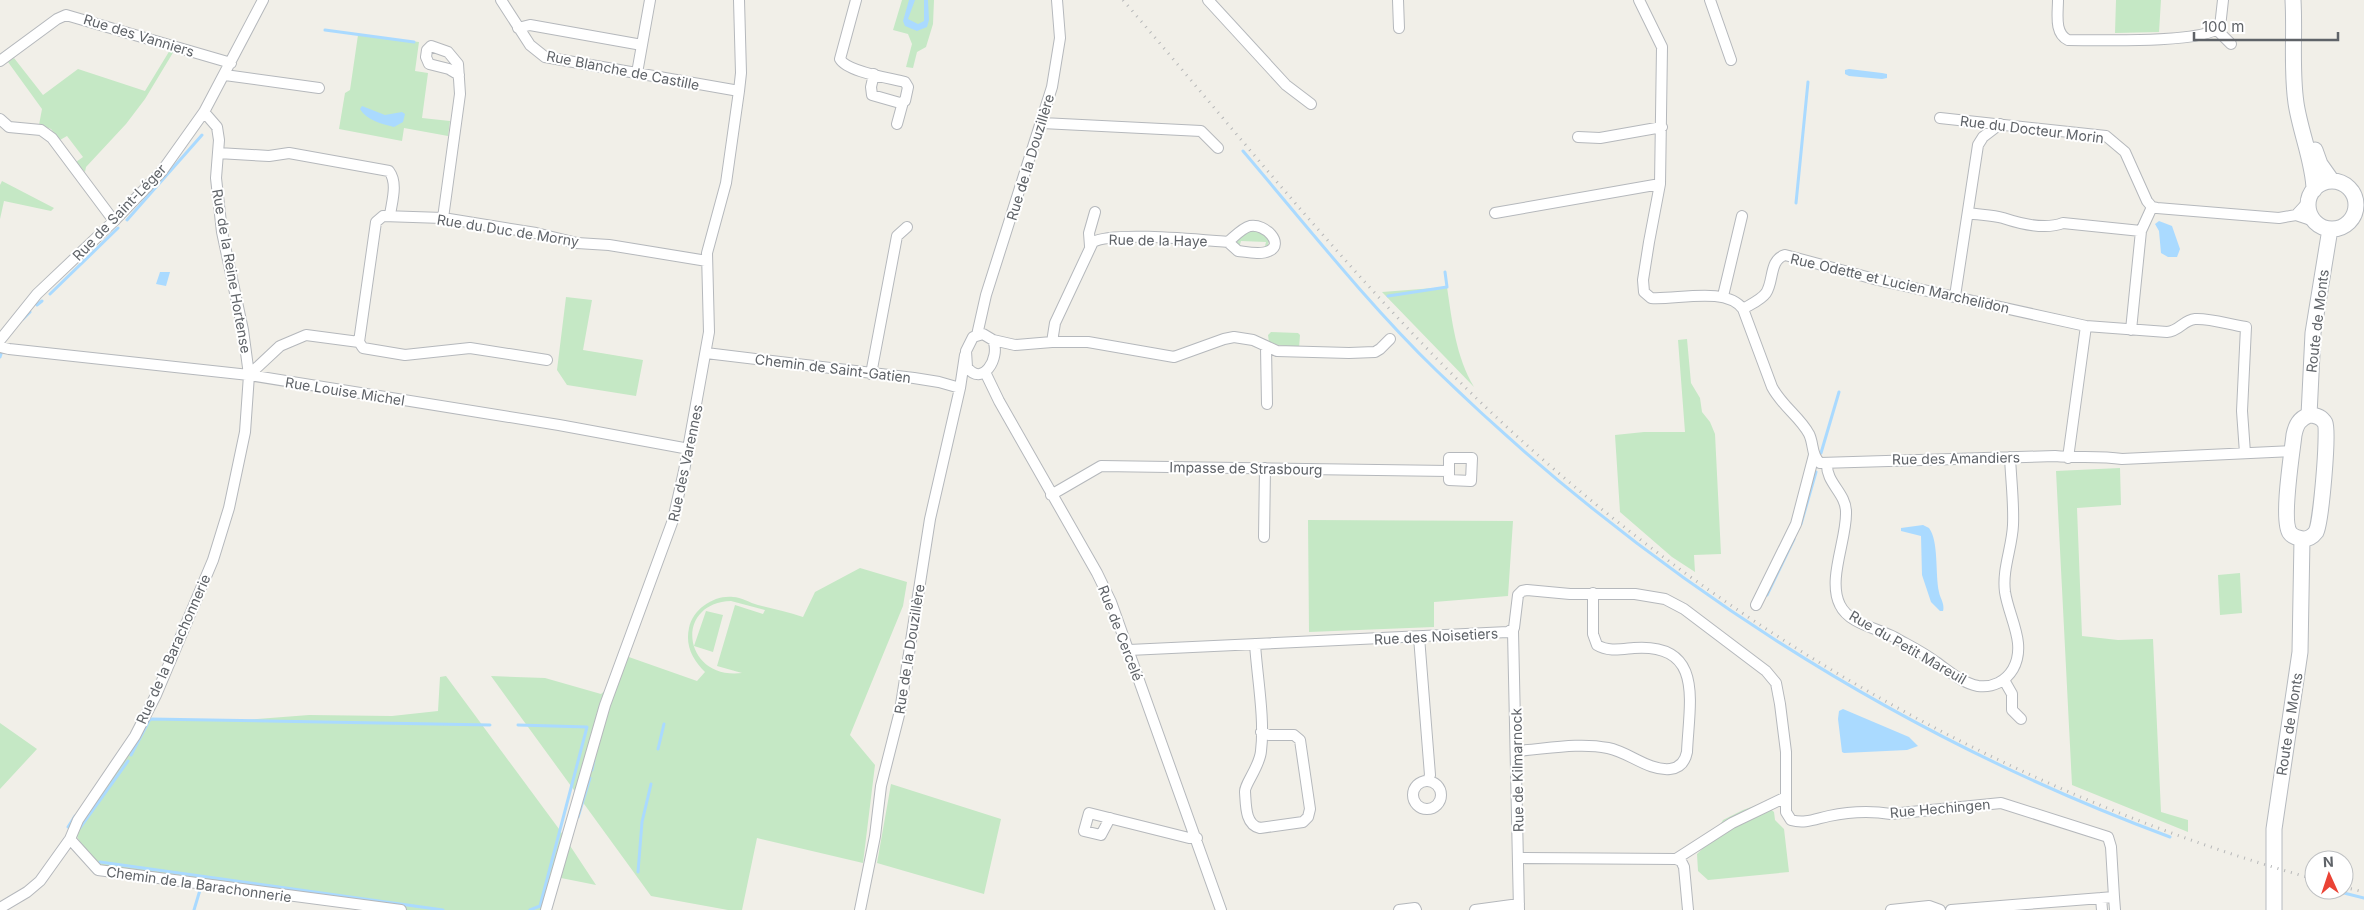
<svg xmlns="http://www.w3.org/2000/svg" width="2364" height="910" font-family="Inter,sans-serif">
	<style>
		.green { fill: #c5e8c5; fill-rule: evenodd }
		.water { fill: #aadaff }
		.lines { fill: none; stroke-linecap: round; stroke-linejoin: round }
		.stream { stroke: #aadaff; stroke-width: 3 }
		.street-casing { stroke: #b5b8bc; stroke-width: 12 }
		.secondary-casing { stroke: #b6babf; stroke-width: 17 }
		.street { stroke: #fff; stroke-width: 10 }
		.secondary { stroke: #fff; stroke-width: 15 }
		.rail { stroke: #b6b7b8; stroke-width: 3; stroke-dasharray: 1 6; stroke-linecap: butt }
		.labels { text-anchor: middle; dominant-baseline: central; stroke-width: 4; stroke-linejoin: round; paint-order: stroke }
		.street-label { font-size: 14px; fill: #5f6368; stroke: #fff }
	</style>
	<rect width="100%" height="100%" fill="#f1efe8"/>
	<!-- green -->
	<path class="green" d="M 902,0 L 934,0 L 933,24 L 926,47 L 917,52 L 913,68 L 906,67 L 912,44 L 908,34 L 893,30 Z
		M 2116,0 L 2161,0 L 2159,32 L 2115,33 Z
		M 358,35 L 419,42 L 415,71 L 428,73 L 422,118 L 450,121 L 448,136 L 404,128 L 402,141 L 339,129 L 345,93 L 350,90 Z
		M 170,50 L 174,51 L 145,99 L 126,124 L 86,167 L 85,172 L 76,162 L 83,157 L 67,136 L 60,140 L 51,129 L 39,125 L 42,109 L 8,62 L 14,58 L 43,95 L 78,69 L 145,91 Z
		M 2,181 L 54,208 L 51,211 L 4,201 L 0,219 L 0,185 Z
		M 1260,229 L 1270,238 L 1267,248 L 1264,250 L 1266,242 L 1241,241 L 1239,248 L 1235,243 C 1239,230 1248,230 1260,229 Z
		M 1447,287 C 1452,321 1456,357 1474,387 L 1382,292 Z
		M 566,297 L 592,300 L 583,350 L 643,360 L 636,396 L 567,385 L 557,370 Z
		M 1271,332 L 1298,333 L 1300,335 L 1299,348 L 1278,345 L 1269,342 L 1268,335 Z
		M 1687,339 L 1691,383 L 1700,398 L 1702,412 L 1710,422 L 1715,434 L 1721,554 L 1694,555 L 1695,572 L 1672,557 L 1620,512 L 1615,435 L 1644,432 L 1685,432 L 1678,340 Z
		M 2120,468 L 2121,505 L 2077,508 L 2082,636 L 2118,640 L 2153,639 L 2161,812 L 2188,820 L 2188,832 L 2072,785 L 2056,471 Z
		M 1308,520 L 1513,521 L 1508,596 L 1434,602 L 1434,627 L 1309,632 Z
		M 860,568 L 907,582 L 903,606 L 850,735 L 875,765 L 863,863 L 757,838 L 742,910 L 728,910 L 651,896 L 491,676 L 545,678 L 601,694 L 618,680 L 626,656 L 697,681 L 705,672 C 693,660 685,646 689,628 C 693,609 714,595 733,597 C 741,597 750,603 758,605 C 773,609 788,612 803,617 L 815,592 ZM 731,601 L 765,610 L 763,614 L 735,605 L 717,666 L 742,673 C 683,680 673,603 731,601 Z
		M 2240,573 L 2242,613 L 2220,615 L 2218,575 Z
		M 706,611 L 723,615 L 713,652 L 694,646 Z
		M 446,676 L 559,829 L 596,885 L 556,877 L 544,910 L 403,910 L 97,868 L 77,837 L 78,820 L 143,719 L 232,721 L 309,715 L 392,716 L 438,711 L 440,677 Z
		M 0,723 L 37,749 L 0,789 Z
		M 891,784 L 1001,819 L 984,894 L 877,863 Z
		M 1763,803 L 1774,812 L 1775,820 L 1784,829 L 1789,872 L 1708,880 L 1698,871 L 1697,854 L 1711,840 L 1723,820 L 1743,810 Z"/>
	<!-- water -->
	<path class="water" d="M 909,0 L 915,0 L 908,19 L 918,24 L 924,21 L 924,0 L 928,0 L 929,20 L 927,27 L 917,31 L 905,26 L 903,21 Z
		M 1849,69 L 1882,73 L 1887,74 L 1887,78 L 1882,79 L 1849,76 L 1845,74 L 1845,70 Z
		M 362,106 L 385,115 L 402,112 L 405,114 L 403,122 L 394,127 C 382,124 366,120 360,109 Z
		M 2159,221 L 2172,226 L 2180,249 L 2177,257 L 2168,257 L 2161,253 L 2159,231 L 2155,224 Z
		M 160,272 L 170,272 L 166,286 L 156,284 Z
		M 1923,525 L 1929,528 C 1939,541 1935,574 1939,592 C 1940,598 1945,604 1943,611 L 1940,611 L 1931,602 L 1922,575 L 1921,536 L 1901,531 L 1901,528 Z
		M 1843,709 L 1909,737 L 1918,746 L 1907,750 L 1844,753 L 1842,752 L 1838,719 L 1839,711 Z"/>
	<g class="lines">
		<!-- stream -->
		<path class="stream" d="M 325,30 L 414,42
			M 1243,151 C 1306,225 1367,303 1437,371 C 1648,576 1895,735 2170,837
			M 1796,203 L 1808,82
			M 127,220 L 202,135
			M 50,294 L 118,228
			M 1388,296 L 1447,287 L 1445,272
			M 37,305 L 42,301
			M 23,319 L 30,312
			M 0,357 L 1,354
			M 1821,453 L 1839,392
			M 1801,524 L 1816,472
			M 1767,595 L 1794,539
			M 518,725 L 587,727 L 540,906 L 530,910
			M 658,749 L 664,724
			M 131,755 L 150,719 L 490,725
			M 592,770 L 594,760
			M 578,817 L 590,778
			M 68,827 L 75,816
			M 80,828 L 128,761
			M 100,862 L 443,910
			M 638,872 L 642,822 L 651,784
			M 2332,890 L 2364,898
			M 194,910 L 200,890"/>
		<defs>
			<path id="street" d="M 501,0 L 530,45 L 545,57 L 739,91
				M 856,0 L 840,59 C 847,72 890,78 905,82 L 908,87 L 905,101 L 900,103 L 872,95 L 871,87 L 874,74
				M 1208,0 L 1286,85 L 1311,104
				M 1398,0 L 1399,28
				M 1639,0 L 1662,47 L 1660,184 L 1649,242 L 1643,280 L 1644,292 L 1651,298 C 1677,300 1726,286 1743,309 L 1772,387 C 1782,406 1800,417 1809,434 C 1814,444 1811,455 1820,463 L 2055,456 C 2077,458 2100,456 2122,459 L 2292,451
				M 1710,0 L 1731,60
				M 2058,0 C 2058,14 2054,33 2068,40 C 2097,40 2202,44 2220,27 L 2223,0
				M 518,28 L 530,25 L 642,45
				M 2217,30 L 2231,44
				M 0,61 L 57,19 L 66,15 L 231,63
				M 637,73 L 650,0
				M 225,75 L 319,88
				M 1940,118 L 2106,136 L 2125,152 L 2147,201 L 2152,207 L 2157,208 L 2279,218 L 2296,215 L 2308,202
				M 0,119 L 9,127 L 41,130 L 52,138 L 114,221
				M 1042,123 L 1201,131 L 1218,148
				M 897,124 L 903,102
				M 1578,137 L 1600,138 L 1662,127
				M 218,153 L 269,156 L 289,153 L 389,171 C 398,183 392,201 390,215
				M 1495,213 L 1660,184
				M 1968,213 C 1979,215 1992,215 2003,218 C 2021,224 2045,230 2063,223 L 2141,231
				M 2296,215 L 2314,221
				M 443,218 L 460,94 L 458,64 L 448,52 L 431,46 L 427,50 L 426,57 L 429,64 L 449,69 L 459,75
				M 1090,246 L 1089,233 L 1095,212
				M 1723,296 L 1742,216
				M 1955,296 L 1978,145 L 1983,137 L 2000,124
				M 1743,309 C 1751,304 1761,300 1766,293 C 1774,281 1769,260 1785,255 L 1878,280 L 2086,326 L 2167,332 C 2180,331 2183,320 2195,319 C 2211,318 2230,325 2246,327 L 2242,411 L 2245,453
				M 2131,330 L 2141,231 L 2152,207
				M 983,334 L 993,340 C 1001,358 982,388 967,367 L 966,351 L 973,337 Z
				M 977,335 L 986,295 L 1052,87 L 1060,38 L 1057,0
				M 0,340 L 37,294 L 114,221 L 162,171 L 204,112 L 263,0
				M 993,340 L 1015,345 L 1052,342 L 1088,342 L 1174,357 L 1224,339 L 1234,337 L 1253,340 L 1277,351 L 1349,353 L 1375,352 L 1380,349 L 1390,339
				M 359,342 L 363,348 L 405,355 L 470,348 L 547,360
				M 1052,342 L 1055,323 L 1093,242 C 1113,231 1201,240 1228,242 C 1234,237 1242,228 1250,226 C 1265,223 1285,244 1269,251 C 1261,255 1247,252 1238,251 L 1228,242
				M 0,347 L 9,349 L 249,375 L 559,425 L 689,449
				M 1266,347 L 1267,404
				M 706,353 L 914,378 L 939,382 L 960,388
				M 985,372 L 999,401 L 1097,573 L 1111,602 L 1221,910
				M 871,374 L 897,236 L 907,227
				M 249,375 L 280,346 L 306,335 L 359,342 L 376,222 L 383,216 L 443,218 L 536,233 L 577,243 L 609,245 L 707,261
				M 1449,458 L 1472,458 L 1471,481 L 1449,480 Z
				M 2068,458 L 2086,326
				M 1827,464 C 1826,483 1846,493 1846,512 C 1847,539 1827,580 1840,605 C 1849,624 1877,628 1894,637 C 1908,645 1923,652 1936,662 C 1949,671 1962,683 1978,686 C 1993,688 2006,681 2013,669 C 2027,644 2009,618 2005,592 C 2002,569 2012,548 2013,525 C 2014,503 2011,480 2010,457
				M 1051,495 L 1101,466 L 1449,471
				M 1264,537 L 1265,468
				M 1756,605 L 1796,524 L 1814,455
				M 1513,631 L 1519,910
				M 1419,637 L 1430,775 L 1428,781
				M 1255,644 C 1257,676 1265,719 1261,751 C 1260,766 1244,785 1245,792 C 1246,805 1245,825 1260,828 L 1303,822 L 1308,817 L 1310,809 L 1300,740 L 1294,735 L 1269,735 L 1261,732
				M 1129,650 L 1508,632 L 1514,628 L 1518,595 L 1522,591 L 1527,590 L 1570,594 L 1635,594 L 1665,599 L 1684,609 L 1766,671 L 1776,683 L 1780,704 L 1786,752 L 1786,812 L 1791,820 C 1805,824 1815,819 1829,816 C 1848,812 1872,811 1891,814 L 2001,803 L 2108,837 L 2111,847 L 2114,897
				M 2004,680 L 2012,694 L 2012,710 L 2021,719
				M 1516,751 C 1546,749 1579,742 1608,748 C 1629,752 1648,771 1670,769 C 1680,768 1685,762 1687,752 C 1689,703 1705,643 1634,648 C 1622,649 1608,652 1597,645 L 1593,634 L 1593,593
				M1413 795a14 14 0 1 1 28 0a14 14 0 1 1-28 0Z
				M 1110,818 L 1101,835 L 1084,831 L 1089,813 L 1189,838 L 1197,838
				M 70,839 L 98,870 L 401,910
				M 1519,858 L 1676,859 L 1681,861 L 1684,867 L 1688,910
				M 1676,859 L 1732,823 L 1786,797
				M 2101,898 L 2102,910
				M 0,908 L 27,892 L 40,881 L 70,839 L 78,820 L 135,736 L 156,695 L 213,560 L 229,508 L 245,432 L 249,375 L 243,330 L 222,232 L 216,178 L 219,140 L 217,127 L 204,112
				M 546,910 L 605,705 L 673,520 L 684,471 L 709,332 L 707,253 L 726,183 L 739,91 L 741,73 L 739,0
				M 860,910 L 875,836 L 881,786 L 900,711 L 930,519 L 960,388 L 965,355
				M 1399,910 L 1415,908 L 1416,910
				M 1475,910 L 1519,904
				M 1891,910 L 1929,906 L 1940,910
				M 1951,910 L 2114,897 L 2115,910"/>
			<path id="secondary" d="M 2293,0 C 2295,35 2291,69 2296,103 C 2300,131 2314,164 2314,190
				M 2315,150 L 2320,164 L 2332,181
				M2308 205a24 24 0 1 1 48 0a24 24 0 1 1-48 0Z
				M 2309,415 C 2315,415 2321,416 2325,423 C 2329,431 2321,523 2316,532 C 2313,536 2309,539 2303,539 C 2298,538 2293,537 2290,533 C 2281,521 2292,453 2294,435 C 2296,425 2299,419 2309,415 Z
				M 2309,415 L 2313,333 L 2330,229
				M 2274,910 L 2274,829 L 2300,652 L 2302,539"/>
		</defs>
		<!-- street casing -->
		<use href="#street" class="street-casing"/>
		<!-- secondary casing -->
		<use href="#secondary" class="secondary-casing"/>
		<!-- street -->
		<use href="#street" class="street"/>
		<!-- secondary -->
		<use href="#secondary" class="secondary"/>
		<!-- rail -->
		<path class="rail" d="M 1123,0 C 1236,132 1345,269 1469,391 C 1701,618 2002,792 2314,879
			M 2344,887 L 2364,892"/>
	</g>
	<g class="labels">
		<!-- street labels -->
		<g class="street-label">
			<text transform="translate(139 35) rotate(17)">Rue des Vanniers</text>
			<text transform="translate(623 70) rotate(11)">Rue Blanche de Castille</text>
			<text transform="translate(2032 129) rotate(7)">Rue du Docteur Morin</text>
			<text transform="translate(1030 157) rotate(-73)">Rue de la Douzillère</text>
			<text transform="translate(119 212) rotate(-46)">Rue de Saint-Léger</text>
			<text transform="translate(508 230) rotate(9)">Rue du Duc de Morny</text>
			<text transform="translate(1158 240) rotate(1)">Rue de la Haye</text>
			<text transform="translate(232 271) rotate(80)">Rue de la Reine Hortense</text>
			<text transform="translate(1900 283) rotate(13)">Rue Odette et Lucien Marchelidon</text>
			<text transform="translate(2317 321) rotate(-83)">Route de Monts</text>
			<text transform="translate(833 368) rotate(7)">Chemin de Saint-Gatien</text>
			<text transform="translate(345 391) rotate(9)">Rue Louise Michel</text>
			<text transform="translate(1956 458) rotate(-1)">Rue des Amandiers</text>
			<text transform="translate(685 463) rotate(-78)">Rue des Varennes</text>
			<text transform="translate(1246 468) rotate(1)">Impasse de Strasbourg</text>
			<text transform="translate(1121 633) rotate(69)">Rue de Cercelé</text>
			<text transform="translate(1436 636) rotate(-3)">Rue des Noisetiers</text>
			<text transform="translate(1908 647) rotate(30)">Rue du Petit Mareuil</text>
			<text transform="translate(173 649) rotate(-66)">Rue de la Barachonnerie</text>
			<text transform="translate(909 649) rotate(-81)">Rue de la Douzillère</text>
			<text transform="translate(2289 724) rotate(-81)">Route de Monts</text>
			<text transform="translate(1517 770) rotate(-91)">Rue de Kilmarnock</text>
			<text transform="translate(1940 808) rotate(-5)">Rue Hechingen</text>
			<text transform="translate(199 884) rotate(8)">Chemin de la Barachonnerie</text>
		</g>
	</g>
	<!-- north arrow -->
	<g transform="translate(2329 875) rotate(357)"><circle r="24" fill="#ffffff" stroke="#bfc1c3"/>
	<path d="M0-4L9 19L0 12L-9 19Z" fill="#ea4335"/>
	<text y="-8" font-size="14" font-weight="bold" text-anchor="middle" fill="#5f6368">N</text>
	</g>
	<!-- scale -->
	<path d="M2194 32v8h144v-8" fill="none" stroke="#5f6368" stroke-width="2.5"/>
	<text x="2202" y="32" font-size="15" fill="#5f6368" stroke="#ffffff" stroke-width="4" paint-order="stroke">100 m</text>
</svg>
